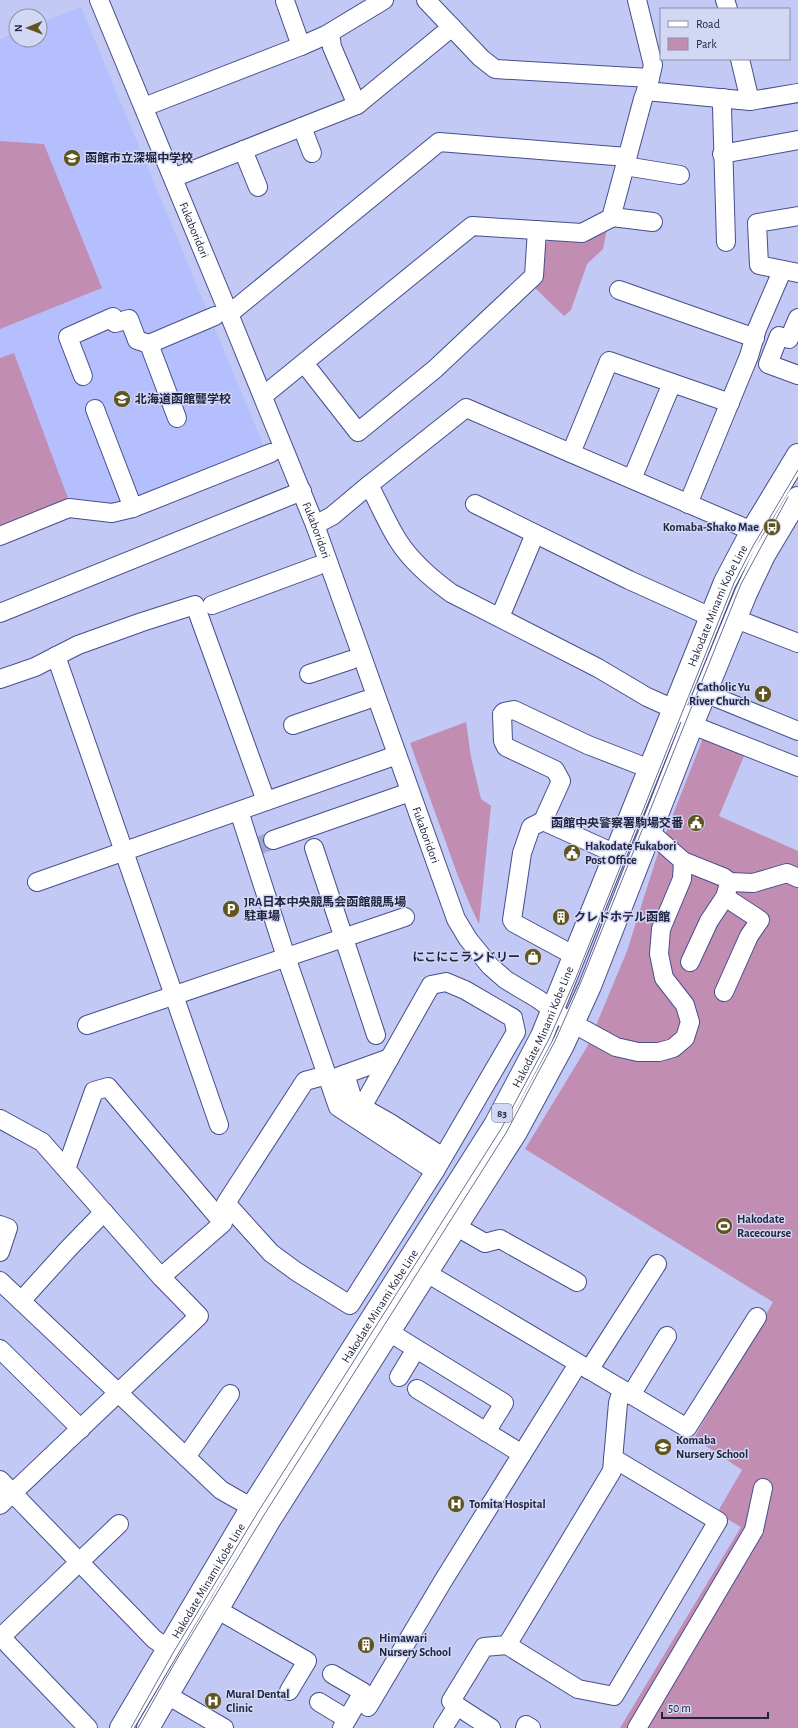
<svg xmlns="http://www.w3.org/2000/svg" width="798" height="1728" font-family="'Alegreya Sans','Noto Sans JP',sans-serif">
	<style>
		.built { fill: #b5bffe }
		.green { fill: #c28db3 }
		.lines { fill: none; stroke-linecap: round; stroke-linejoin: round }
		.minor-tunnel { stroke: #a1a8d0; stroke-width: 18; stroke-dasharray: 18 9; stroke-linecap: butt }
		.minor-casing { stroke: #484e8c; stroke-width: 20 }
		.major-casing { stroke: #484e8c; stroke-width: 24 }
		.minor { stroke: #fff; stroke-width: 18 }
		.major { stroke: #fff; stroke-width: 22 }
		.tram { stroke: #696f91; stroke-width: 1 }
		.labels { text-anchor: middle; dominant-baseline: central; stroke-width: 3; stroke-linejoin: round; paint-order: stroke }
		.shield { fill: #d2d7f4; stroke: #575a76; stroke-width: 1 }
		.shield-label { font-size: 11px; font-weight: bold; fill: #222540 }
		.poi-label { font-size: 12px; font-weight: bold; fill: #222540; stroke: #d2d7f4; text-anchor: start }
		.street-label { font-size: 12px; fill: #222540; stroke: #d2d7f4 }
	</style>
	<rect width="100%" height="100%" fill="#c1c9f4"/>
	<!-- built -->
	<path class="built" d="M 81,7 L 265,449 L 144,498 L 136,493 L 121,502 L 0,528 L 0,39 L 16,32 L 16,40 L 40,40 L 40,23 Z"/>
	<!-- green -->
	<path class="green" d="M 0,141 L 44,144 L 102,288 L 0,329 Z
		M 607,229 L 603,249 L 587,264 L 571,310 L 564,316 L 535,288 L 543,280 L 544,245 L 549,240 L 585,243 Z
		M 14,353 L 69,501 L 0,527 L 0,358 Z
		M 466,722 L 471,757 L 481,799 L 491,806 L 479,924 L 471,907 L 458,876 L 410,743 Z
		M 703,738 L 744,756 L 719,816 L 798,851 L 798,1728 L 620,1728 L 741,1527 L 717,1513 L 742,1470 L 694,1438 L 773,1302 L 525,1149 L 587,1047 L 627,951 L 658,853 Z"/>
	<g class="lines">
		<!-- minor-tunnel -->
		<path class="minor-tunnel" d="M 258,846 L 273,840"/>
		<defs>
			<g id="minor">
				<path id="s1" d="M 99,0 L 229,314 L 315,525 L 456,919 L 468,939 L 490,966 L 506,980 L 538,999 L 565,1019 L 616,1047 L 638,1052 L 659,1052 L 673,1048 L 685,1038 L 690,1022 L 685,1005 L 664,978 L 659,954 L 661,929 L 682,879 L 683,861 L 650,832"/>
				<path d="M 426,0 L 481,58 L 495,69 L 650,78 L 646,91 L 750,101 L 798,93"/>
				<path d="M 637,0 L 653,65 L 650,78"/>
				<path d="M 725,0 L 728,9"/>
				<path d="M 285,1 L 301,46"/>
				<path d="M 330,33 L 332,47 L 357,105"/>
				<path d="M 740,59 L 750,101"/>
				<path d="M 723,98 L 722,107 L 726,242"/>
				<path d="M 144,107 L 301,46 L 326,35 L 384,0"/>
				<path d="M 302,127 L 312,153"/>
				<path d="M 243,150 L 258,187"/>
				<path d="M 722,154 L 798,140"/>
				<path d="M 625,166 L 680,175"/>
				<path d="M 173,178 L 357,105 L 452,27"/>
				<path d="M 798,216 L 757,223 L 759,265 L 798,273"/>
				<path d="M 612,217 L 653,222"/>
				<path d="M 619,290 L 755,338"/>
				<path d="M 229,314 L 439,142 L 627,157"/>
				<path d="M 798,318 L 789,339 L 779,336 L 768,364 L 798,375"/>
				<path d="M 304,363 L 358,432 L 435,369 L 534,276 L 537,230"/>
				<path d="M 83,376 L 68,337 L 113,317 L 115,323 L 129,319 L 137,340 L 149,344"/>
				<path d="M 263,396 L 472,226 L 582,233 L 611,218 L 643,99 L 646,91"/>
				<path d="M 95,409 L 133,508"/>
				<path d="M 177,418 L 149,344 L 215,316"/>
				<path d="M 571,453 L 609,361 L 730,403"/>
				<path d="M 632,479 L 672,383"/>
				<path d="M 369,485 L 466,408 L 752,531"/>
				<path d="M 475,504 L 629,580 L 711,617"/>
				<path d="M 688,504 L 749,356 L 757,329 L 782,271"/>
				<path d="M 315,525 L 332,516 L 369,485 C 379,503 387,524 399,542 C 412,562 432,579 451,593 L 598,668 L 647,697 L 685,714"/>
				<path d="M 0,536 L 69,508 L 112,513 L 133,508 L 271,453"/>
				<path d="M 212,605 L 317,566"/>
				<path d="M 0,613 L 302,491"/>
				<path d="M 500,617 L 535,534"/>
				<path d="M 736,619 L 798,643"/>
				<path d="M 56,656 L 219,1125"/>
				<path d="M 309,674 L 351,660"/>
				<path d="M 0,679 L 35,667 L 78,645 L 142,622 L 195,605 L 266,801"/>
				<path d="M 705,693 L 798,731"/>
				<path d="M 293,725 L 366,700"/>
				<path d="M 692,725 L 798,767"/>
				<path d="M 239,811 L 286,957 L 338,1107 L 435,1171 L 350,1305 L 297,1272 L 271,1253 L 226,1203 L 305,1081 L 327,1075"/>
				<path d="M 543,821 L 531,827 L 522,853 L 512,920 L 514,923 L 575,956"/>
				<path d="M 273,840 L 410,792"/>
				<path d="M 314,848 L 376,1035"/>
				<path d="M 616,854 L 543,821 L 561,781 L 555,770 L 506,747 L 503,741 L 502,714 L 504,712 L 514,710 L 588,745 L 650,769"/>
				<path d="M 683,861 L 723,877 L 730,882 L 753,883 L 787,873 L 798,878"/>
				<path d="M 37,882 L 397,755"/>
				<path d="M 690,962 L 709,921 L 725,897 L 728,887"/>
				<path d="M 724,992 L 749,936 L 760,920 L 725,897"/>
				<path d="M 87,1025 L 405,917"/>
				<path d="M 345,1074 L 353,1100 L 362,1107 L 357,1116"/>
				<path d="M 329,1080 L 390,1058"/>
				<path d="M 0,1119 L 42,1142 L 161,1277 L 199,1316 L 0,1505"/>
				<path d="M 66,1169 L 94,1091 L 108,1087 L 223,1223 L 161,1277"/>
				<path d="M 435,1171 L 516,1032 L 513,1018 L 465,990 L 446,982 L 431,985 L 362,1107 L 390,1123 L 443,1157"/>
				<path d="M 0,1225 L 8,1228 L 0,1252"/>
				<path d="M 457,1227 L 485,1243 L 500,1239 L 577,1282"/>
				<path d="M 415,1266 L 687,1428 L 757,1317"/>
				<path d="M 0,1281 L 221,1490 L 263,1514"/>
				<path d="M 21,1301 L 69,1248 L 104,1212"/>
				<path d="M 389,1332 L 504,1403 L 486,1432"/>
				<path d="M 0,1349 L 81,1429"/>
				<path d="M 589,1370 L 657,1264"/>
				<path d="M 399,1377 L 416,1349"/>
				<path d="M 417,1389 L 522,1454"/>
				<path d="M 631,1395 L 667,1336"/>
				<path d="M 186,1457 L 230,1394"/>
				<path d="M 0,1480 L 154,1639 L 167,1648"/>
				<path d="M 218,1610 L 307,1661 L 289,1691"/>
				<path d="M 0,1636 L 88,1728"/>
				<path d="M 0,1638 L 119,1524"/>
				<path d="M 507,1645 L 578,1689 L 614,1696 L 718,1521 L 613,1458"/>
				<path d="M 332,1674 L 363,1692 L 342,1728"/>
				<path d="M 167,1695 L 224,1728"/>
				<path d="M 319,1702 L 347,1719"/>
				<path d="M 457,1706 L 491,1728"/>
				<path d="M 368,1707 L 443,1581 L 578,1364"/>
				<path d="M 443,1728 L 457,1706 L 451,1701 L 484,1647 L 507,1645 L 612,1471 L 618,1403 L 622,1390"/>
				<path d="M 525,1728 L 526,1725 L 531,1728"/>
				<path d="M 637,1728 L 754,1530 L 763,1488"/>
			</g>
			<g id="major">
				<path id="s2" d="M 121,1728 L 252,1507 L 495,1125 L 542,1036 L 725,582 L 752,531 L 798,455"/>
				<path d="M 148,1728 L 270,1519 L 516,1132 L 563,1045 L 590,986 L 692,725 L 746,593 L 764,555 L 798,498"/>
			</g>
		</defs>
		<!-- minor casing -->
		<use href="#minor" class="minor-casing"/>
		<!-- major casing -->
		<use href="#major" class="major-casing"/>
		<!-- minor -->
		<use href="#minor" class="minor"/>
		<!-- major -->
		<use href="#major" class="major"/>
		<!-- tram -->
		<path class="tram" d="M 131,1728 L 173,1653 L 258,1512 L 501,1129 L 549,1039 L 575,980 L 734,583 L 753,546 L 798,470
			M 138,1728 L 177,1659 L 264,1515 L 506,1133 L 555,1041 L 581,982 L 741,584 L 788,497"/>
	</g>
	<!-- icons -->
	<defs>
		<symbol id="school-disc" viewBox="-11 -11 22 22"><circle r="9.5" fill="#605522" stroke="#d2d7f4"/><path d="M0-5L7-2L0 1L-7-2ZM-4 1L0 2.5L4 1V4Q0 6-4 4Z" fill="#fff"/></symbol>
		<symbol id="bus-disc" viewBox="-11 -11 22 22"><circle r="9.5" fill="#605522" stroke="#d2d7f4"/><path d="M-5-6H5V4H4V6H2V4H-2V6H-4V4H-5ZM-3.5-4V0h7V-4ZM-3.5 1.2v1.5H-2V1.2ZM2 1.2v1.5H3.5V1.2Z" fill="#fff"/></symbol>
		<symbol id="church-disc" viewBox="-11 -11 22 22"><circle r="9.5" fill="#605522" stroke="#d2d7f4"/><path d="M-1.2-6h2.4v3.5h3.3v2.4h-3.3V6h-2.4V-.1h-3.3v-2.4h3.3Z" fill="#fff"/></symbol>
		<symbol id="civic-disc" viewBox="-11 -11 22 22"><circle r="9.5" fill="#605522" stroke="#d2d7f4"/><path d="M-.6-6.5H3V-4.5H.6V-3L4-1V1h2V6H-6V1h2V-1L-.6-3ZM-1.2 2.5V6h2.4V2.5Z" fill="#fff"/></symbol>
		<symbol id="parking-disc" viewBox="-11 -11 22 22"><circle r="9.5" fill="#605522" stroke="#d2d7f4"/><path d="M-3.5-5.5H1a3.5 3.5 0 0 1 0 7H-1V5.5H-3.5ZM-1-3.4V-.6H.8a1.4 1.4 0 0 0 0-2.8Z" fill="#fff"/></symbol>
		<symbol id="building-disc" viewBox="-11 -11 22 22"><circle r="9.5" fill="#605522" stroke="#d2d7f4"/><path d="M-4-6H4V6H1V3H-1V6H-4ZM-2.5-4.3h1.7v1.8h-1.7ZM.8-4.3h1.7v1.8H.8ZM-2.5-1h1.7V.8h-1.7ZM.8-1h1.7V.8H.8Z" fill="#fff"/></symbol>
		<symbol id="shop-disc" viewBox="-11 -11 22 22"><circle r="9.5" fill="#605522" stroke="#d2d7f4"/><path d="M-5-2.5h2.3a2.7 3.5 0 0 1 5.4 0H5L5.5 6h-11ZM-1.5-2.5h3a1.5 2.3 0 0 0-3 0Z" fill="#fff"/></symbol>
		<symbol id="stadium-disc" viewBox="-11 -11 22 22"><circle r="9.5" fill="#605522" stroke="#d2d7f4"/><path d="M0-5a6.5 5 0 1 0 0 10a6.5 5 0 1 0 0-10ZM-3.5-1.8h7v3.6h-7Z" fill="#fff"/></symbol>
		<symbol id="hospital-disc" viewBox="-11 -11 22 22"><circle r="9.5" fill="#605522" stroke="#d2d7f4"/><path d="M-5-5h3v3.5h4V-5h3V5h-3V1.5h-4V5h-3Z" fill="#fff"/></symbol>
	</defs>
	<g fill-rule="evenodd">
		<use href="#school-disc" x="62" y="148" width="20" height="20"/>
		<use href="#school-disc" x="112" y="389" width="20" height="20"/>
		<use href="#bus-disc" x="762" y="517" width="20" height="20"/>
		<use href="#church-disc" x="753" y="684" width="20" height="20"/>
		<use href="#civic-disc" x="686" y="813" width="20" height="20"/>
		<use href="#civic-disc" x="562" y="843" width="20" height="20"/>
		<use href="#parking-disc" x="221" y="899" width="20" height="20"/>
		<use href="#building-disc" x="551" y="907" width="20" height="20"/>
		<use href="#shop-disc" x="523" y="947" width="20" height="20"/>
		<use href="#stadium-disc" x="714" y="1216" width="20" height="20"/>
		<use href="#school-disc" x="653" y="1437" width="20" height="20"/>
		<use href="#hospital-disc" x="446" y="1494" width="20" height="20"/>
		<use href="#building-disc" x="356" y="1635" width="20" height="20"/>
		<use href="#hospital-disc" x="203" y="1691" width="20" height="20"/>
	</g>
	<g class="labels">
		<!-- shield labels -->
		<rect class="shield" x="492" y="1104" width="20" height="18" rx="3"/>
		<g class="shield-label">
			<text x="502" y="1113">83</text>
		</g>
		<!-- poi labels -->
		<g class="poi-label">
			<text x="85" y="158">函館市立深堀中学校</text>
			<text x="135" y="399">北海道函館聾学校</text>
			<text x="759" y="527" text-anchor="end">Komaba-Shako Mae</text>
			<text x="750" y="687" text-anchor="end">Catholic Yu<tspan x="750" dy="14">River Church</tspan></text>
			<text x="683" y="823" text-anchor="end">函館中央警察署駒場交番</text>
			<text x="585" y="846">Hakodate Fukabori<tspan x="585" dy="14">Post Office</tspan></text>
			<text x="244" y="902">JRA日本中央競馬会函館競馬場<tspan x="244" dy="14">駐車場</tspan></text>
			<text x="574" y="917">クレドホテル函館</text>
			<text x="520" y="957" text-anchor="end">にこにこランドリー</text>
			<text x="737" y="1219">Hakodate<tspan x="737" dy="14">Racecourse</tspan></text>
			<text x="676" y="1440">Komaba<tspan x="676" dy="14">Nursery School</tspan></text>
			<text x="469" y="1504">Tomita Hospital</text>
			<text x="379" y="1638">Himawari<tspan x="379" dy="14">Nursery School</tspan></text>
			<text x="226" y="1694">MuraI Dental<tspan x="226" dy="14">Clinic</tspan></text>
		</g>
		<!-- street labels -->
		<g class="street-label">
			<text stroke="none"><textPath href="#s1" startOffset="249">Fukaboridori</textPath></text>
			<text stroke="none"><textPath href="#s1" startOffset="573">Fukaboridori</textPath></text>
			<text stroke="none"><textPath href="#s2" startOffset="1275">Hakodate Minami Kobe Line</textPath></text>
			<text stroke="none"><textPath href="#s1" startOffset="897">Fukaboridori</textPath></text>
			<text stroke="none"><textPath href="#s2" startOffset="819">Hakodate Minami Kobe Line</textPath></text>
			<text stroke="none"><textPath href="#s2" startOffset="495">Hakodate Minami Kobe Line</textPath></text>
			<text stroke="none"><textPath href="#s2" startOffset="171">Hakodate Minami Kobe Line</textPath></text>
		</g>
	</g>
	<!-- legend -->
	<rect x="660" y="8" width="130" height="52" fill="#d2d7f4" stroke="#8c90ac"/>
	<rect x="668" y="21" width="20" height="6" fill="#ffffff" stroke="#8c90ac"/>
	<text x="696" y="28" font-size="12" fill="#222540">Road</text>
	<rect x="668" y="38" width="20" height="12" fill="#c28db3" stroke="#8c90ac"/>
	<text x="696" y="48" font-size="12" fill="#222540">Park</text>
	<!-- north arrow -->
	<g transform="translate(28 28) rotate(269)"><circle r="19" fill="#d2d7f4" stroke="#8c90ac"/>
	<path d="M0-3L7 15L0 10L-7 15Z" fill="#605522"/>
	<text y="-6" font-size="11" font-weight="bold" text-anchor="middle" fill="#222540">N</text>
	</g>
	<!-- scale -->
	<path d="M662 1712v6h106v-6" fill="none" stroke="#222540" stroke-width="2"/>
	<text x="668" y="1712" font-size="12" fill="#222540" stroke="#d2d7f4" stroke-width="3" paint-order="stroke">50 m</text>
</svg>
